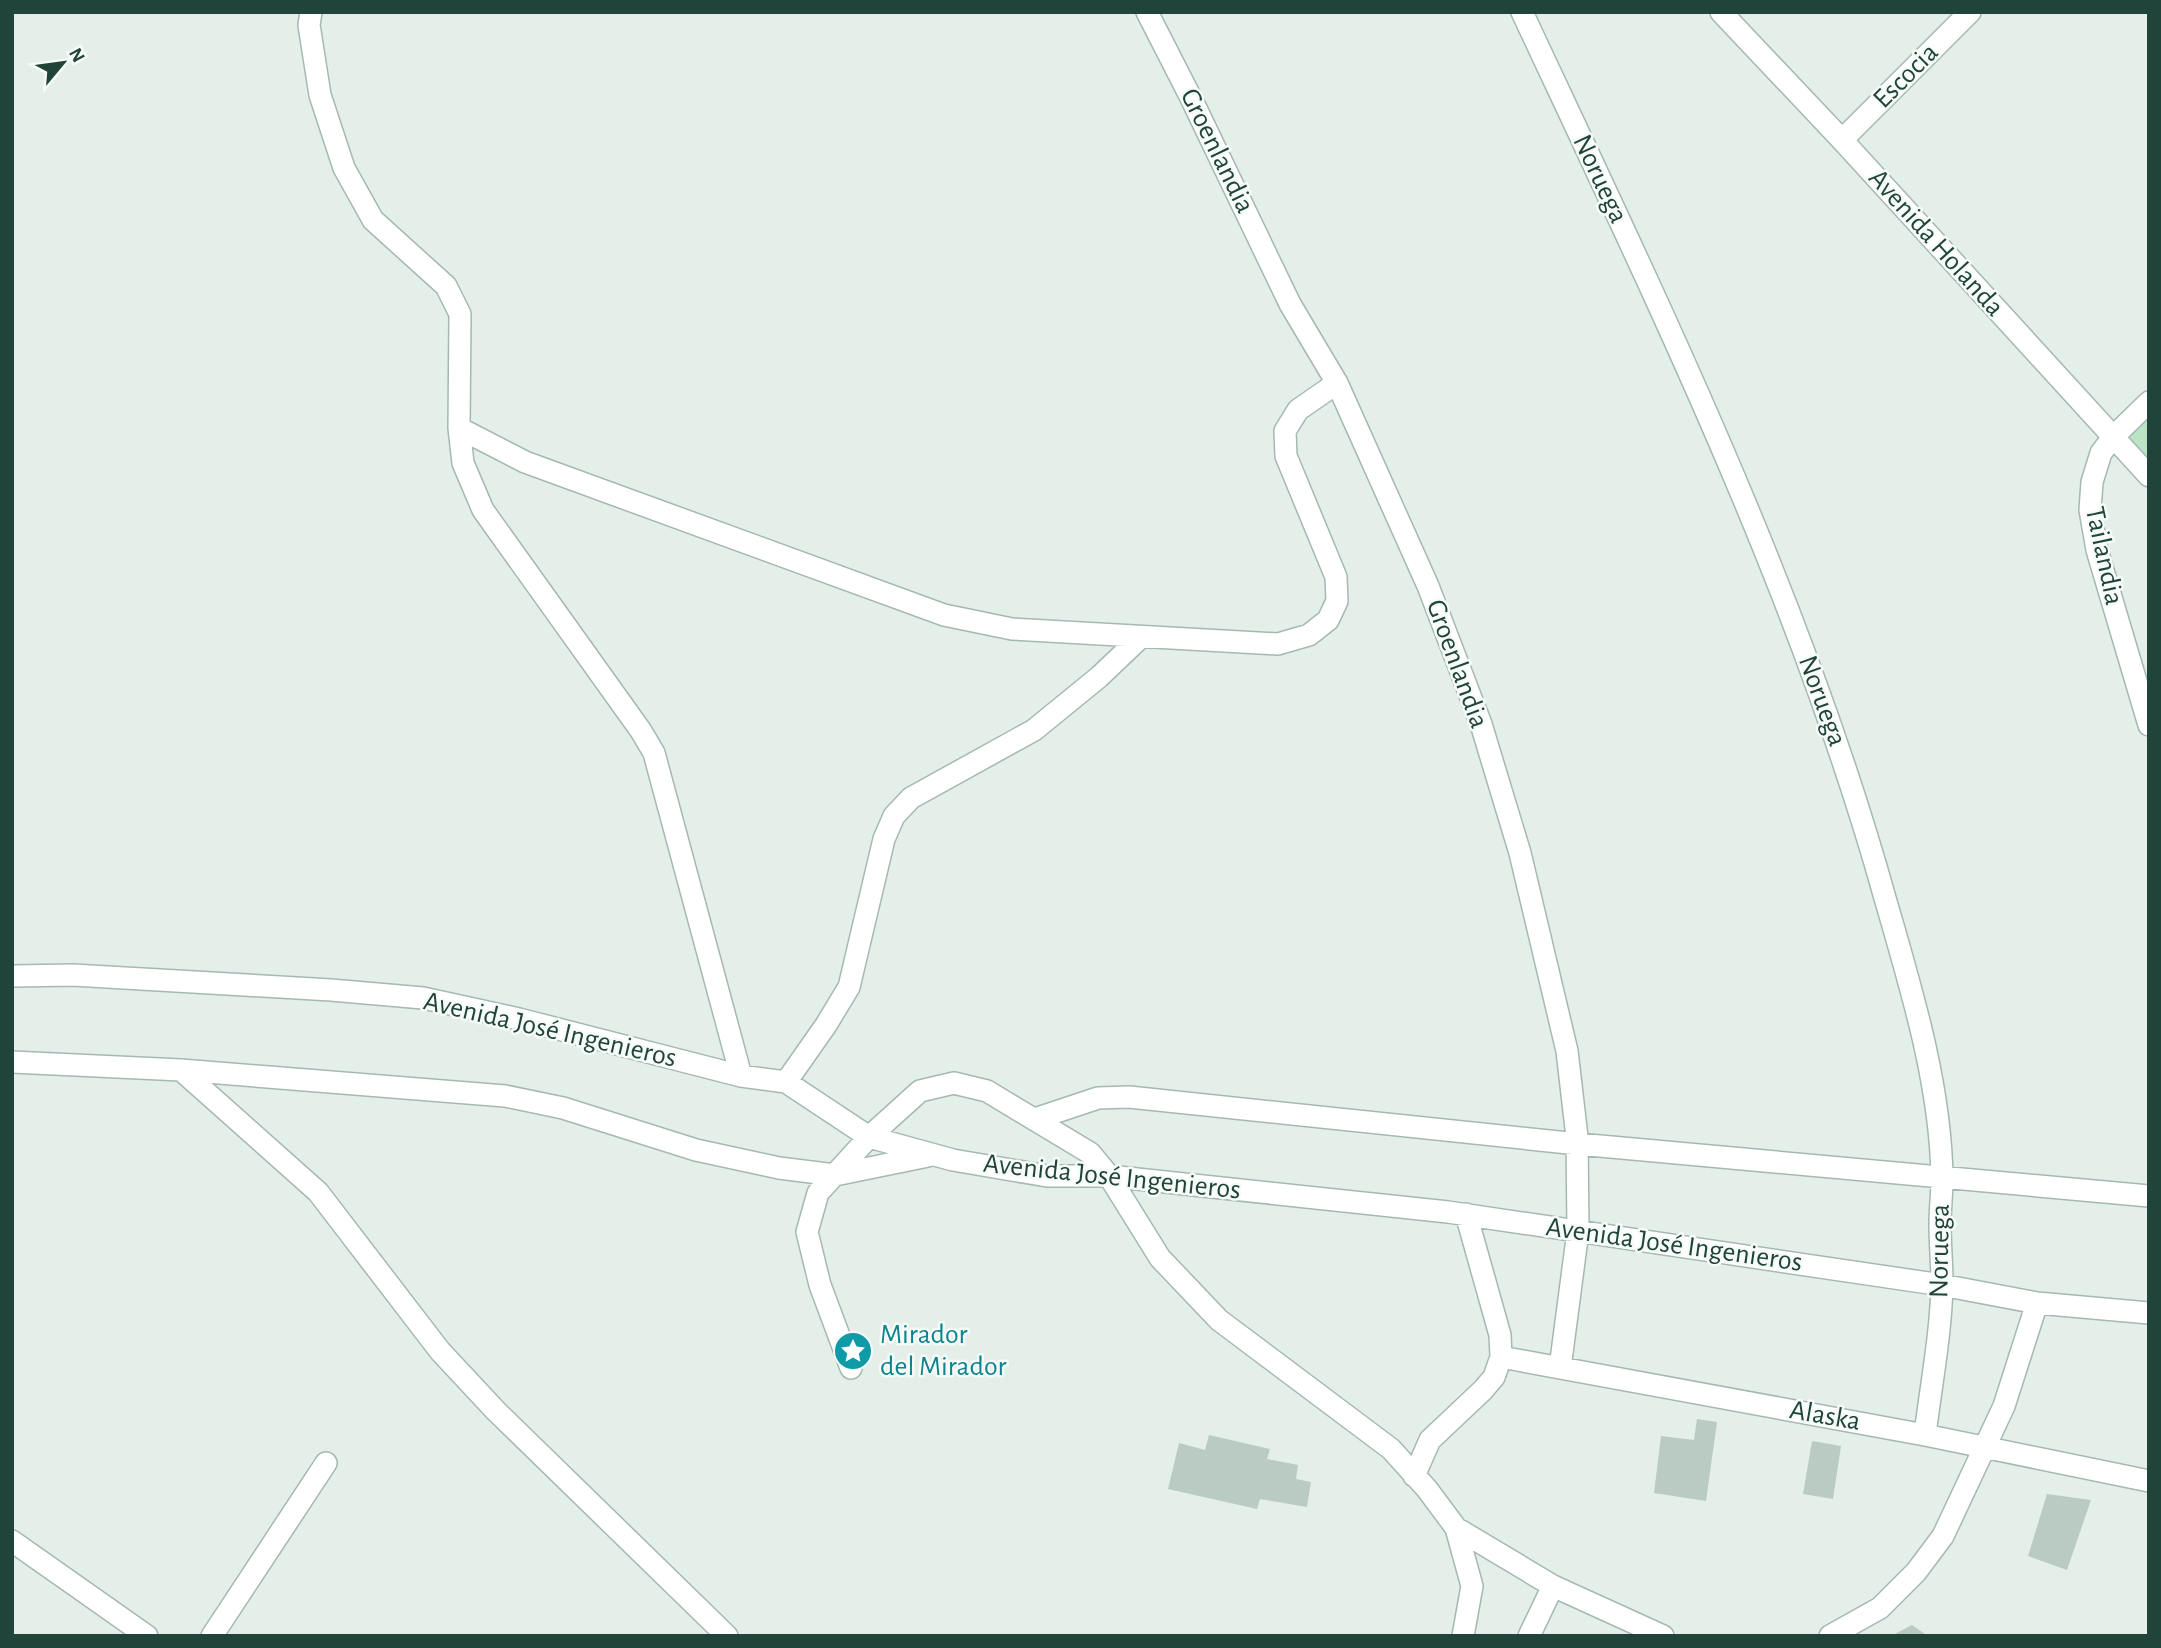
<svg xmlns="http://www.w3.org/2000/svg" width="2161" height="1648" font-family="'Alegreya Sans',sans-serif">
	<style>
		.green { fill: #bbe3c6 }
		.building { fill: #b9cbc3 }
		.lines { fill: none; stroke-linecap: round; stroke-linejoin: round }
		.minor-casing { stroke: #a6b8b2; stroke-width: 24 }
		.tertiary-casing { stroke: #a6b8b2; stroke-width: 24 }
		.minor { stroke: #fff; stroke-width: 21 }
		.tertiary { stroke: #fff; stroke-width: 21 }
		.labels { text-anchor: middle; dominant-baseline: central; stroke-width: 5; stroke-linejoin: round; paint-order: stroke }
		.street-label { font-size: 28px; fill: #21443a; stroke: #f6fbf8 }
		.culture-label { font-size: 28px; fill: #0d838f; stroke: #f6fbf8; text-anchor: start }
	</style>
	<rect width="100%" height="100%" fill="#e4efea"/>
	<!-- green -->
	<path class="green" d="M 2149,402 L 2149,476 L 2113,437 Z"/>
	<!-- building -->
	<path class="building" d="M 1697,1419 L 1717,1422 L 1706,1501 L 1654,1493 L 1661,1436 L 1694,1440 Z
		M 1209,1435 L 1270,1449 L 1267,1459 L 1298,1465 L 1296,1479 L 1311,1482 L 1307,1507 L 1260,1499 L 1257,1509 L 1168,1489 L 1179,1443 L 1205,1450 Z
		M 1812,1441 L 1841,1446 L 1833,1499 L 1803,1494 Z
		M 2047,1494 L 2091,1500 L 2067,1570 L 2028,1556 Z
		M 1912,1625 L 1928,1636 L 1891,1636 Z"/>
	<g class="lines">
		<defs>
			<path id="minor" d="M 311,12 L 309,25 L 320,95 L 344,168 L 373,220 L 446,286 L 460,314 L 459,428 L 463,463 L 483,510 L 641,731 L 654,753 L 741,1076
				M 1147,12 L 1191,98 L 1290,304 L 1337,383 L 1428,586 L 1481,724 L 1520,853 L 1567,1051 L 1577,1137 L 1578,1231 L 1560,1368
				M 1522,12 C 1657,301 1799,590 1885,898 C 1911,988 1941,1085 1942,1179 C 1942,1194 1940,1209 1940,1224 C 1940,1244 1942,1264 1942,1284 C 1941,1334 1931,1385 1925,1435
				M 1842,140 L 1970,12
				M 2149,402 L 2113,437 L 2101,453 L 2092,482 L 2090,510 L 2097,550 L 2149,725
				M 459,428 L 525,462 L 944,615 L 1012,629 L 1278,644 L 1309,635 L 1328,620 L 1337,601 L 1336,577 L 1286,456 L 1285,431 L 1298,410 L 1337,383
				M 12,976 L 73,975 L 331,990 L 423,998 L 519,1019 L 741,1076 L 786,1082 L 869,1137 L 953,1160 L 1047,1176 L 1109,1176 L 1448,1212 L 1942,1285 L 2037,1303 L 2149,1313
				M 12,1062 L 181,1070 L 505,1096 L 563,1108 L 696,1150 L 779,1168 L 835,1175 L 928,1156
				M 181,1070 L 318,1192 L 440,1351 L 496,1411 L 727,1636
				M 786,1082 L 826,1025 L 849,987 L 884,839 L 894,816 L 911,798 L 1034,730 L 1099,677 L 1141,637
				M 1035,1119 L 1098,1098 L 1129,1097 L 1578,1144 L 2149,1196
				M 1501,1357 L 1925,1435 L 2149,1481
				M 851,1368 L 820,1285 L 807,1232 L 818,1193 L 869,1137 L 920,1091 L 954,1083 L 987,1091 L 1090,1153 L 1109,1176 L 1160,1258 L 1219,1320 L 1391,1449 L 1427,1489 L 1456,1528 L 1553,1586 L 1663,1636
				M 1414,1476 L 1430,1440 L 1483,1390 L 1494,1377 L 1501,1357 L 1500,1335 L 1466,1214
				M 1456,1528 L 1472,1586 L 1463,1636
				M 12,1541 L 147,1636
				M 212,1636 L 326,1463
				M 1529,1636 L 1553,1586
				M 1830,1636 L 1880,1608 L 1916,1572 L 1943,1536 L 2004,1406 L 2037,1303"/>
			<path id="tertiary" d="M 1721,12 L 1842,140 L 2149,476"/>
		</defs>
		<!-- minor casing -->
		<use href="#minor" class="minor-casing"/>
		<!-- tertiary casing -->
		<use href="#tertiary" class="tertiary-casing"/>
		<!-- minor -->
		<use href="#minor" class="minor"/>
		<!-- tertiary -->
		<use href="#tertiary" class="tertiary"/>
	</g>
	<!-- icons -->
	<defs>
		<symbol id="sight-disc" viewBox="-11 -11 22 22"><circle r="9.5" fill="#0f9aa8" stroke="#f6fbf8"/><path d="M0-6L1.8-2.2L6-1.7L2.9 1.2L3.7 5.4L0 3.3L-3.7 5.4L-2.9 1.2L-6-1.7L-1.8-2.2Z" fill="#fff"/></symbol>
	</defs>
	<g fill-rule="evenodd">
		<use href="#sight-disc" x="831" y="1329" width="44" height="44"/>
	</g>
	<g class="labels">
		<!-- street labels -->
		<g class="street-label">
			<text transform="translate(1906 76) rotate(-45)">Escocia</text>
			<text transform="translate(1217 151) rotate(64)">Groenlandia</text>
			<text transform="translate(1600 179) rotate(65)">Noruega</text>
			<text transform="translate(1936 243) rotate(48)">Avenida Holanda</text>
			<text transform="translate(2104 556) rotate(78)">Tailandia</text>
			<text transform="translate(1457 664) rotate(70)">Groenlandia</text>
			<text transform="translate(1822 701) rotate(70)">Noruega</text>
			<text transform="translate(550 1030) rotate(13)">Avenida José Ingenieros</text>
			<text transform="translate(1112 1177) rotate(6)">Avenida José Ingenieros</text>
			<text transform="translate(1674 1245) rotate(8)">Avenida José Ingenieros</text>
			<text transform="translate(1940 1251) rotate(-89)">Noruega</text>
			<text transform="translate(1825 1416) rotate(10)">Alaska</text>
		</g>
		<!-- culture labels -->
		<g class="culture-label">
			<text x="880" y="1335">Mirador<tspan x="880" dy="32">del Mirador</tspan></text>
		</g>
	</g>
	<!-- border -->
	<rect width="2161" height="1648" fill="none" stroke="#21443a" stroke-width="28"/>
	<!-- north arrow -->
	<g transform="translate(63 63) rotate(61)" stroke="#f6fbf8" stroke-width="5" paint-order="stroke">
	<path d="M0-5L12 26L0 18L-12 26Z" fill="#21443a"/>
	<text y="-10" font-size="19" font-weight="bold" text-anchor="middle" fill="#21443a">N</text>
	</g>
</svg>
